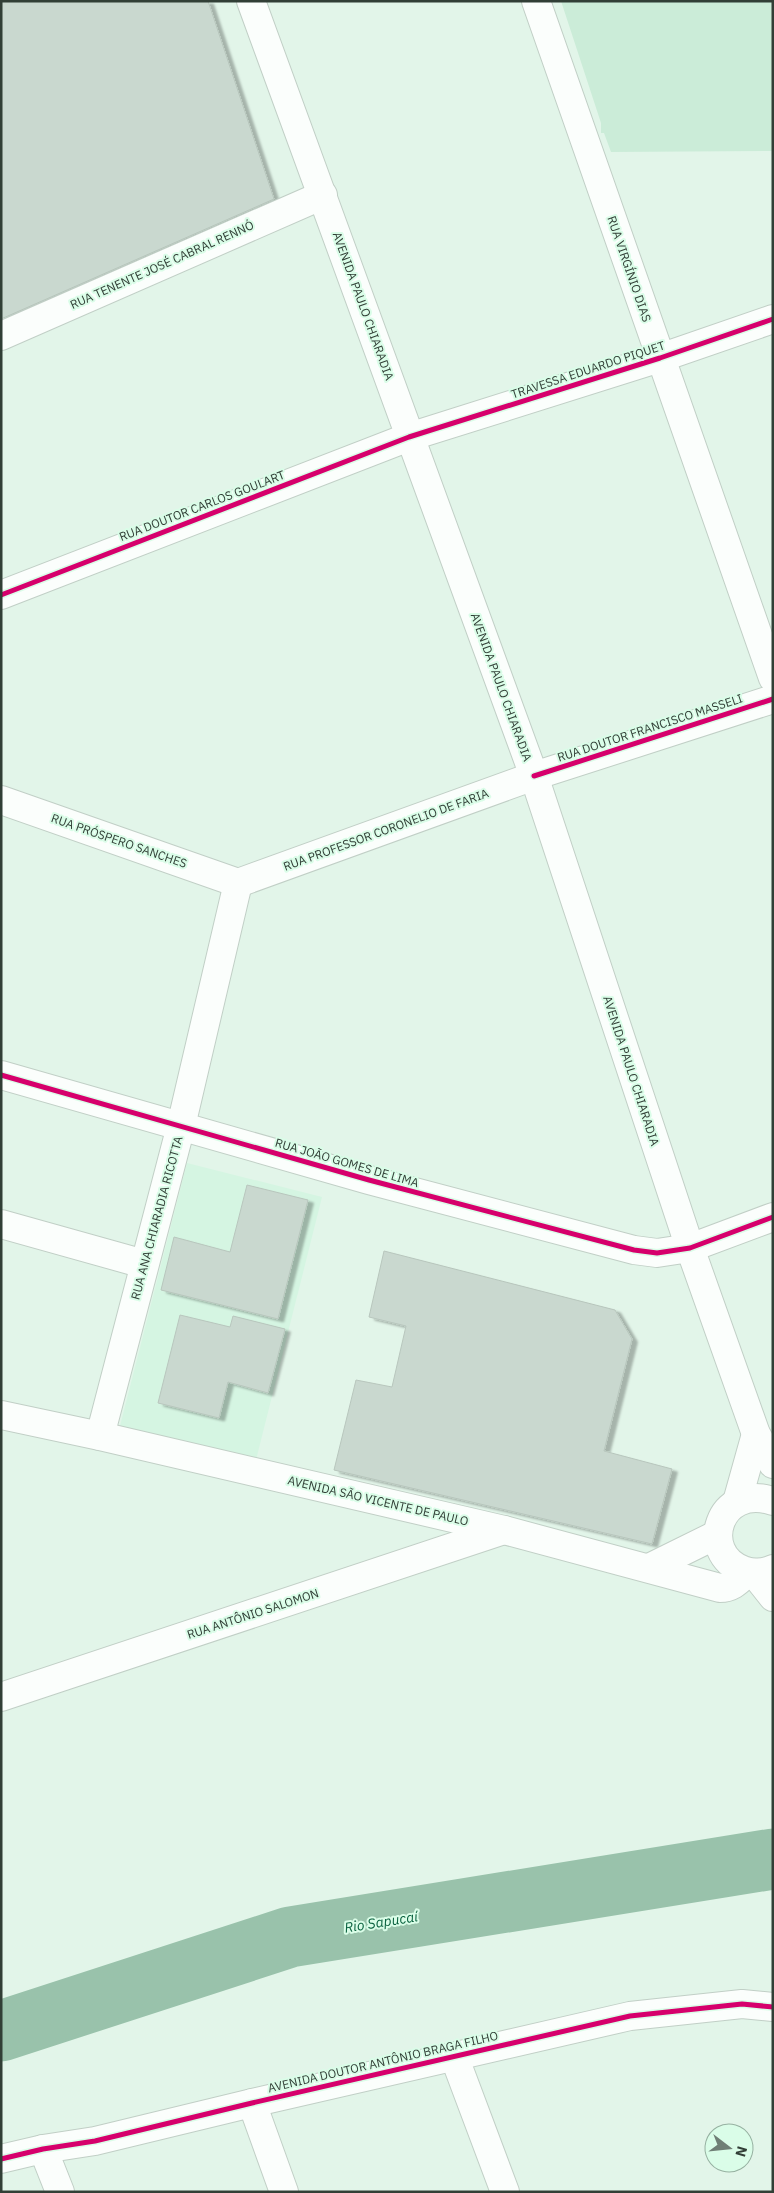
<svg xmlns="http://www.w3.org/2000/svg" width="774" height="2193" viewBox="0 0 774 2193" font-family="'IBM Plex Sans',sans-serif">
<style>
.built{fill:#d5f5e2}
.green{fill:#cbecd8}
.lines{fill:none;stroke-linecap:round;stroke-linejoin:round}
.river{stroke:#99c2ab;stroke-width:61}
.building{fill:#c9d8cf;stroke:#b8c6bd;filter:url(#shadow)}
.street-casing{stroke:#c1cfc6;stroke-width:30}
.secondary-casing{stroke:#c1cfc6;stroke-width:30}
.street{stroke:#fbfefc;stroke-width:28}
.secondary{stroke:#fbfefc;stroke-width:28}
.cycleway-casing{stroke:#dafde8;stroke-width:8}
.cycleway{stroke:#d6006c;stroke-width:5}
.labels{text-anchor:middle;stroke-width:4;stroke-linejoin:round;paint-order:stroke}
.street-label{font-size:12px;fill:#313f36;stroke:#dafde8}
.water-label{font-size:14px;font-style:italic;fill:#09613e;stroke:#dafde8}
</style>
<defs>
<filter id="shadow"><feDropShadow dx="5.5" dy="3" stdDeviation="1" flood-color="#0004"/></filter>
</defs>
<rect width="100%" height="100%" fill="#e2f5e9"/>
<polygon class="built" points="187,1163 322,1197 256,1460 120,1426"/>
<polygon class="green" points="561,1 773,1 773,151 611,152 604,133 601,133 601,123"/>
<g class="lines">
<polyline class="river" points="1,2031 290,1937 773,1859"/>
</g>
<g class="building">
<polygon points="1,1 208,1 274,199 1,319"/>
<polygon points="247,1185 308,1200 278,1319 161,1290 174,1237 230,1252"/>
<polygon points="384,1251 615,1310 632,1339 604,1451 672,1469 652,1544 334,1470 356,1380 392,1387 406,1326 369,1317"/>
<polygon points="180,1315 230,1327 233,1316 285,1329 268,1393 228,1382 219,1418 158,1403"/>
</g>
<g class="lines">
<defs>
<g id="street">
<polyline points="536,1 773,678"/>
<polyline points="1,336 323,195"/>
<polyline points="1,595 409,437 660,358 773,319"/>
<polyline points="1,800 238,883"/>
<polyline points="238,883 534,776"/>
<polyline points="1,1075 369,1180 634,1250 657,1253 690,1248 773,1217"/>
<polyline points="1,1224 144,1264"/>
<path d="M1 1415 100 1436 504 1530 720 1588C733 1588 739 1580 748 1572"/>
<polyline points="100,1436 181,1126 238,883"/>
<polyline points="649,1568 718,1534"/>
<polyline points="1,1697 504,1530"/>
<polyline points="454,2056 505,2192"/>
<polyline points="252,2103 284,2192"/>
<polyline points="43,2149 60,2192"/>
<polyline points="1,2159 43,2149 95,2141 252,2103 630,2016 742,2004 773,2007"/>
</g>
<g id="secondary">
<polyline points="251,1 534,776 690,1248 756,1434 773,1464"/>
<polyline points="534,776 773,699"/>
<path d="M773 1501C718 1483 698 1553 743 1570 752 1574 764 1573 773 1569"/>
<polyline points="737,1502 756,1434"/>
<polyline points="754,1573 773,1597"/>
</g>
</defs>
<use href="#street" class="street-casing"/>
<use href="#secondary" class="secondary-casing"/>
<use href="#street" class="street"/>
<use href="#secondary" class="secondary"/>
<defs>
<g id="cycleway">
<polyline points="1,595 409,437 660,358 773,319"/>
<polyline points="534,776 773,699"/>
<polyline points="1,1075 369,1180 634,1250 657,1253 690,1248 773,1217"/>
<polyline points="1,2159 43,2149 95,2141 252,2103 630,2016 742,2004 773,2007"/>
</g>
</defs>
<use href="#cycleway" class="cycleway-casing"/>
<use href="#cycleway" class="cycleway"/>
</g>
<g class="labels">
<g class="street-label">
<text transform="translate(162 265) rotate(-24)" y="4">RUA TENENTE JOSÉ CABRAL RENNÓ</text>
<text transform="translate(629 269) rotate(71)" y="4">RUA VIRGÍNIO DIAS</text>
<text transform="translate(363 306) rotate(70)" y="4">AVENIDA PAULO CHIARADIA</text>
<text transform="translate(588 370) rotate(-18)" y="4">TRAVESSA EDUARDO PIQUET</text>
<text transform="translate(202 506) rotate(-21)" y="4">RUA DOUTOR CARLOS GOULART</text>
<text transform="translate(501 687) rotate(70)" y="4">AVENIDA PAULO CHIARADIA</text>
<text transform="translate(650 728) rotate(-18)" y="4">RUA DOUTOR FRANCISCO MASSELI</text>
<text transform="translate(386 830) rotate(-20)" y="4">RUA PROFESSOR CORONELIO DE FARIA</text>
<text transform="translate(119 841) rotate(19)" y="4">RUA PRÓSPERO SANCHES</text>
<text transform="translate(631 1071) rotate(72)" y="4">AVENIDA PAULO CHIARADIA</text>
<text transform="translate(347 1163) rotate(16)" y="4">RUA JOÃO GOMES DE LIMA</text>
<text transform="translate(157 1218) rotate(-75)" y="4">RUA ANA CHIARADIA RICOTTA</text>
<text transform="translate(378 1501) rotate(13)" y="4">AVENIDA SÃO VICENTE DE PAULO</text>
<text transform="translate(253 1614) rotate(-18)" y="4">RUA ANTÔNIO SALOMON</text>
<text transform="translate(383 2062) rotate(-13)" y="4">AVENIDA DOUTOR ANTÔNIO BRAGA FILHO</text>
</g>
<g class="water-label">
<text transform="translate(381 1922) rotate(-9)" y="5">Rio Sapucaí</text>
</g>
</g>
<rect width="774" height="2193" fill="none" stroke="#313f36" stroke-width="5"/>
<g transform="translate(729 2148) rotate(106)"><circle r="24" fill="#dafde8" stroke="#96b1a1"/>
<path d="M0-4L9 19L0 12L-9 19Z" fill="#6f7f75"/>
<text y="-8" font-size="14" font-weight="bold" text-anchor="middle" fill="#313f36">N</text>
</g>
</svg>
